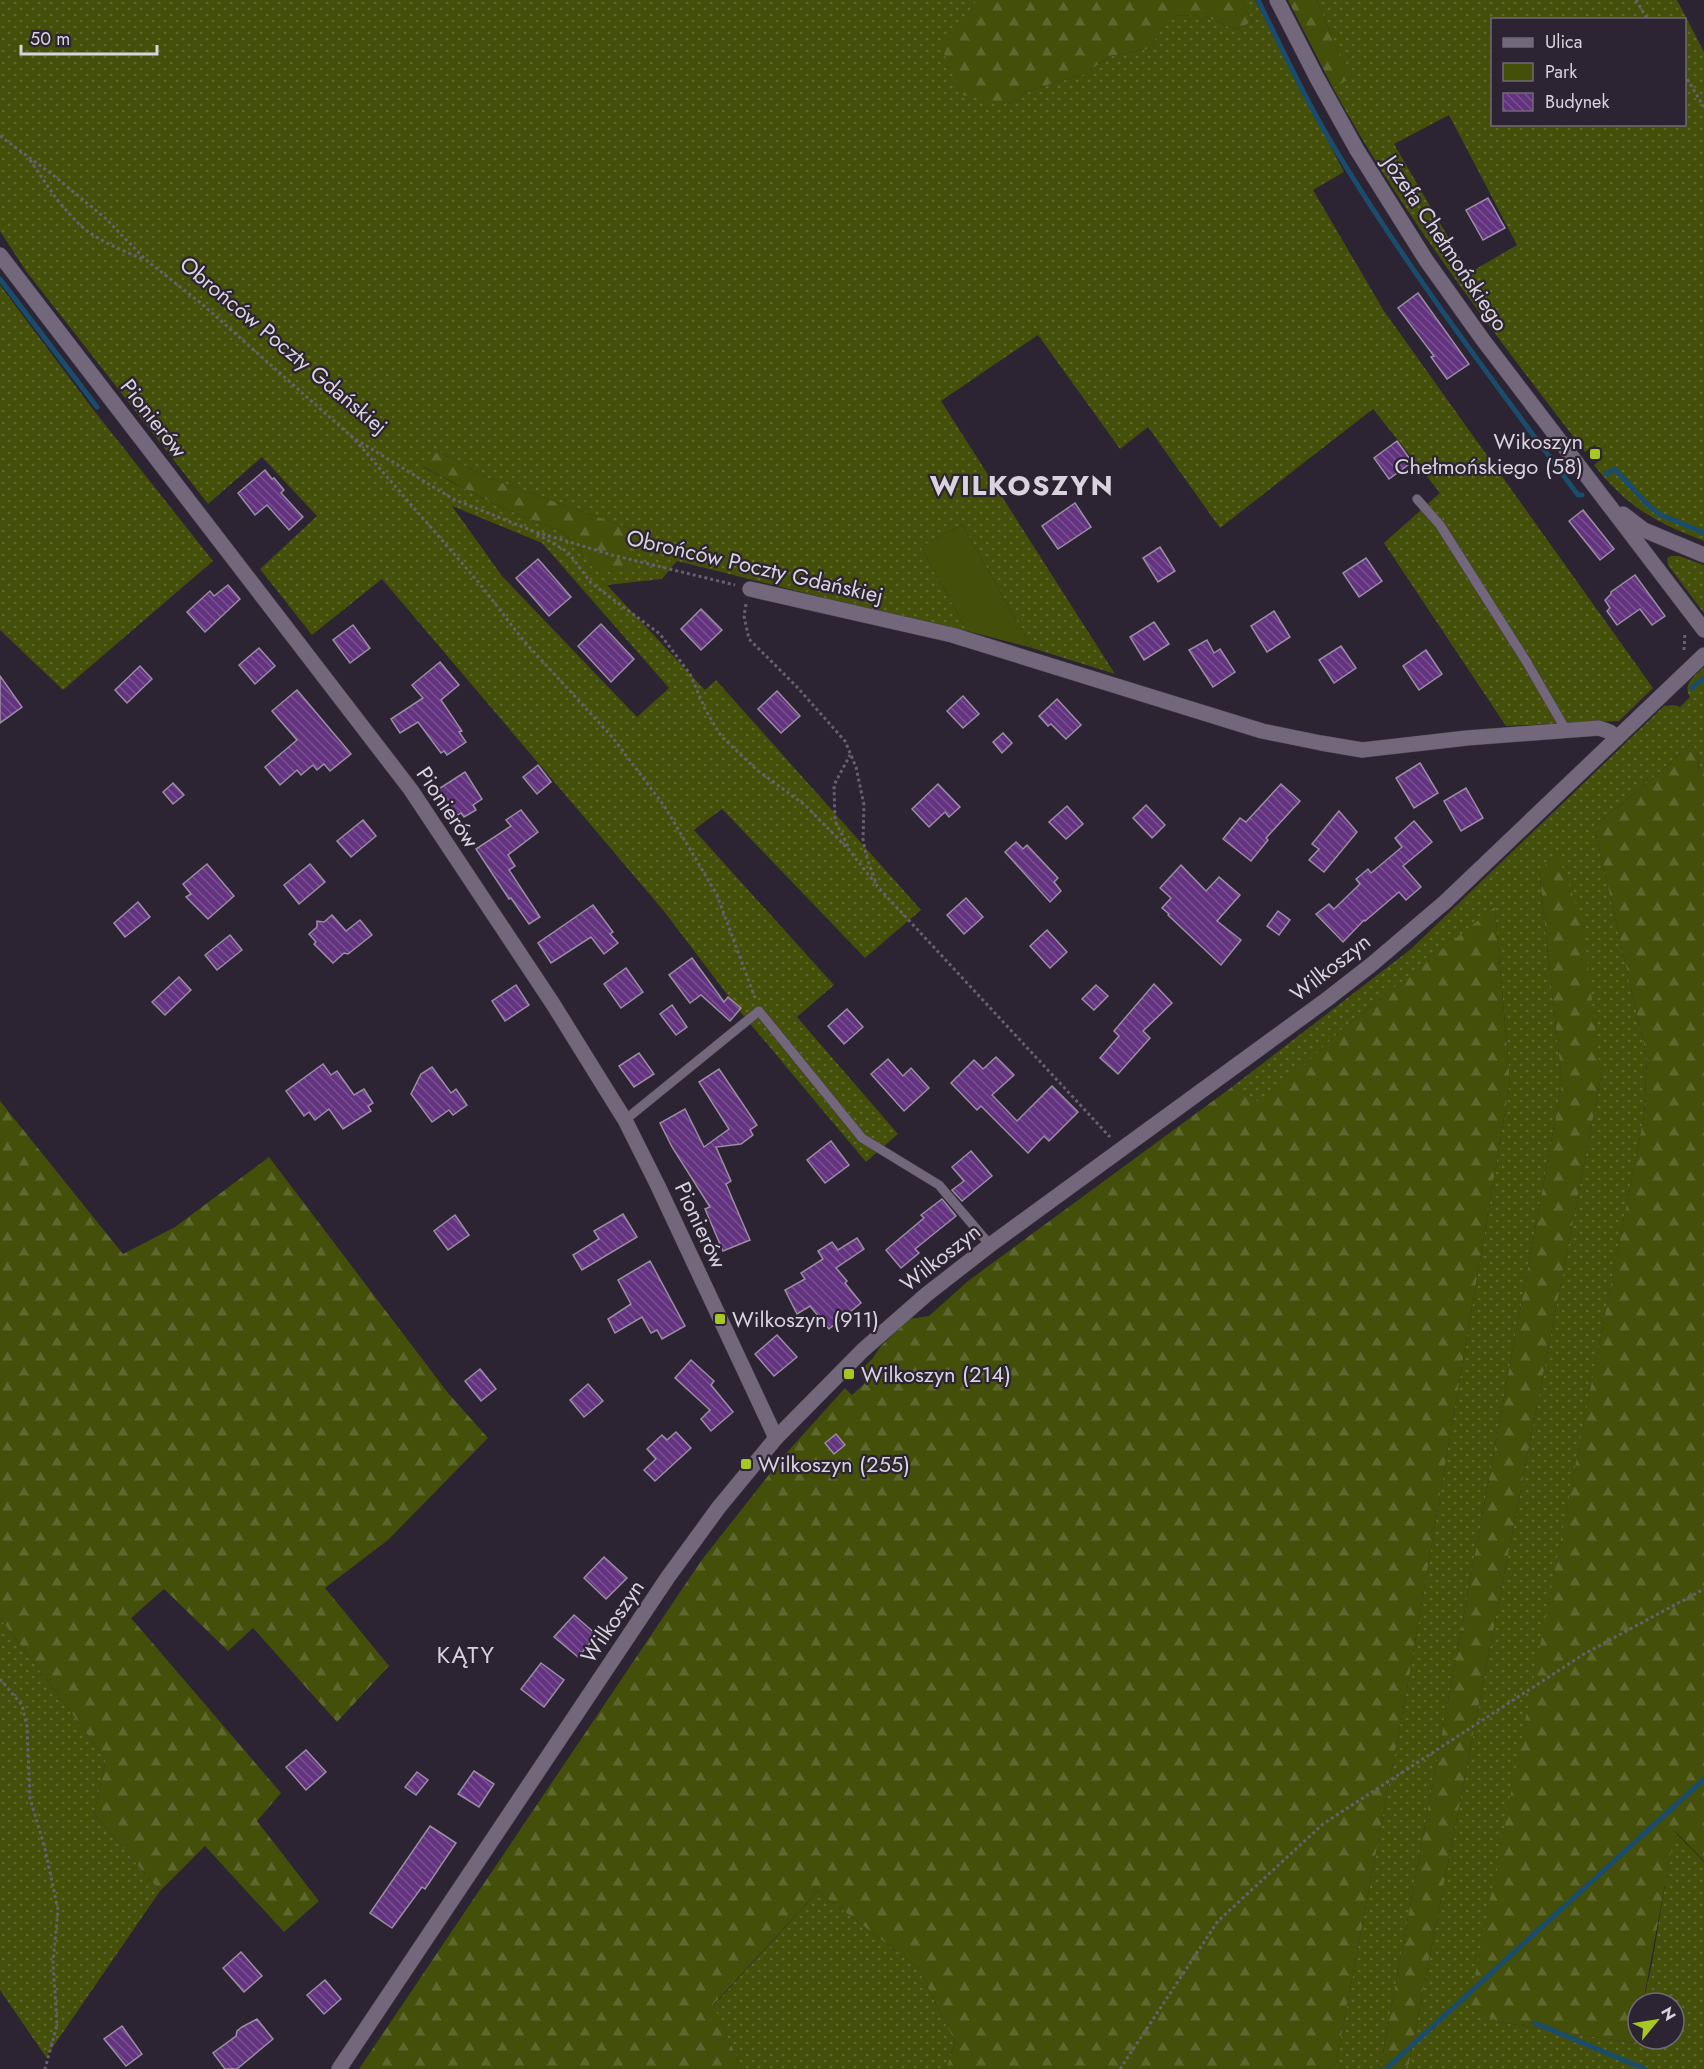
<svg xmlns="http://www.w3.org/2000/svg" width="1704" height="2069" viewBox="0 0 1704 2069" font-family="Jost,sans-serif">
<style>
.grass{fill:url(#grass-dots);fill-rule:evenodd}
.forest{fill:url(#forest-firs)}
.park{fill:#444f0a}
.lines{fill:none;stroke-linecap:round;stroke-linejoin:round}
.stream{stroke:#1a4c6d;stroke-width:5}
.building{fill:url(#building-back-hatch);stroke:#9a8ea2;stroke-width:1.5}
.lane-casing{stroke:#47404d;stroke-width:10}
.street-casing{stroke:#47404d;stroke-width:16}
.secondary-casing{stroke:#47404d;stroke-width:16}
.path{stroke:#68606e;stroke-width:3;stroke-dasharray:3 3;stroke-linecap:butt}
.lane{stroke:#73687b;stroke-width:9}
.street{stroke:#73687b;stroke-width:15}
.secondary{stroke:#73687b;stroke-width:15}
.poi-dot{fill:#a7c820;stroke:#2c2333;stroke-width:2}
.labels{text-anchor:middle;stroke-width:4.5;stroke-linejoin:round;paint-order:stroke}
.street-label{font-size:22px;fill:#d9d3de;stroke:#2c2333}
.poi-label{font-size:22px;fill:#d9d3de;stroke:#2c2333;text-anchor:start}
.neighbourhood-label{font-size:24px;letter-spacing:1.5px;fill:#d9d3de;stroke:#2c2333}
.district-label{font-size:28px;font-weight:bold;letter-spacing:1.5px;fill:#d9d3de;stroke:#2c2333}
</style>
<defs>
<pattern id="grass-dots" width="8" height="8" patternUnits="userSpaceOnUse" patternTransform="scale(1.5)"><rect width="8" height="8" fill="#444f0a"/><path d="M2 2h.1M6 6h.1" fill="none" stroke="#5e672d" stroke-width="1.8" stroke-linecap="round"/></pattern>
<pattern id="forest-firs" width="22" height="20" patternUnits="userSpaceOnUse" patternTransform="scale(1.5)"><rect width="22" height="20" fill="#444f0a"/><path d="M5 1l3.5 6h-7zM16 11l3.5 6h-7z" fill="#5e672d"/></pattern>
<pattern id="building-back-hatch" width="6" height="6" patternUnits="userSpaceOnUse" patternTransform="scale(1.5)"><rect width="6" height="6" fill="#63337f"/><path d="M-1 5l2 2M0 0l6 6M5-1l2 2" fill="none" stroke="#795091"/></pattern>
</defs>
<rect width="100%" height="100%" fill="#2c2333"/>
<g class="grass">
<path d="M0 0H977L963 20 1008 104 1031 90 1082 75 1111 56 1149 49 1169 16 1202 15 1236 30 1253 21 1241 0H1255L1344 172 1313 190 1384 311 1653 688 1619 721 1506 726 1384 543 1440 493 1373 409 1220 528 1148 427 1120 449 1038 335 941 401 1115 674 1032 648 962 524 921 547 967 631 861 607 677 561 662 579 607 585 705 690 716 680 921 910 865 958 722 809 694 830 834 985 797 1017 898 1134 866 1162 742 1014 663 910 382 579 312 635 260 569 317 516 262 457 208 504 26 271 0 231ZM438 451 483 476 634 530 595 570 563 532 498 506 423 467ZM452 506 542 543 669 688 637 717 502 576Z"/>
<path d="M1317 0H1677L1704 52V541C1655 522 1627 507 1594 465L1603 457 1595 445 1585 452C1495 334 1404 218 1333 88L1353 75 1336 47ZM1492 20H1684V124H1492ZM1449 115 1517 245 1469 273 1394 144Z"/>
<polygon points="0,285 92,408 213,561 63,690 0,630"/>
<polygon points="1671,556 1679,556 1704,565 1704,613 1668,565 1667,558"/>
<path d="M1704 667V773L1699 774 1698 757 1692 742 1658 774 1594 826 1647 1058 1644 1116 1470 2006 1499 2022 1634 2043 1638 2027V2039H1674V2003H1643L1652 1963 1674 1831 1704 1862V2069H1403L1409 2064 1601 1077 1539 870 1562 1083 1380 2069H1335L1409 1678 1510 1083 1495 908 1341 1030 1263 1105 1232 1087 1411 949 1664 706 1674 705 1680 707 1690 697C1682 684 1695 676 1704 667Z"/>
<polygon points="0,1618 106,1759 94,1814 160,1891 46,2057 0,1990"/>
<polygon points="818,1891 918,1968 955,2042 946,2069 742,2069 713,2006"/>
</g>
<g class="forest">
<polygon points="977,0 1241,0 1253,21 1236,30 1202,15 1170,16 1149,49 1111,56 1082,75 1031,90 1008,104 962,95 940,44 962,20"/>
<polygon points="1288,0 1317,0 1336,47 1354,76 1333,88"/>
<polygon points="438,451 483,476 634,530 634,572 595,570 563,532 498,506 422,466"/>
<polygon points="1692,742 1698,757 1699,774 1704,773 1704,1861 1675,1831 1643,2003 1638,2003 1638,2027 1634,2043 1499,2022 1469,2007 1644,1116 1647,1058 1594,826 1658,774"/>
<polygon points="1558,855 1583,923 1601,1077 1409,2064 1403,2069 1380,2069 1562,1083 1539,870"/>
<polygon points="1495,907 1510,1083 1409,1678 1335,2069 946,2069 955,2042 918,1968 818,1891 713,2005 742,2069 359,2069 701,1561 782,1458 845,1388 852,1395 865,1383 860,1371 873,1358 880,1347 909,1319 929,1316 968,1281 1232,1087 1263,1104 1341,1030"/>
<polygon points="0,1101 123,1254 175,1227 269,1157 448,1393 488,1438 388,1540 325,1588 389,1666 337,1722 253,1628 228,1651 164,1589 131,1618 281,1793 257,1821 319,1901 284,1932 205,1846 160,1891 94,1814 106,1759 0,1618"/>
</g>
<polygon class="park" points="962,524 1032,648 967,631 921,547"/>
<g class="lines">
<g class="stream">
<path d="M1258 0C1284 53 1309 107 1340 157 1412 275 1496 385 1578 495H1582"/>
<polyline points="0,279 97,407"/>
<polyline points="1606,474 1615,469 1647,504 1659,514 1704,533"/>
<polyline points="1692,688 1704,678"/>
<polyline points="1535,2023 1645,2069"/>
<polyline points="1386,2069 1704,1779"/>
</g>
</g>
<g class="building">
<polygon points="1488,198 1505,228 1483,240 1466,210"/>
<polygon points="1418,293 1469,364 1447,379 1431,357 1434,356 1398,308"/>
<polygon points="1397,441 1412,462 1389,479 1374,458"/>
<polygon points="265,470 272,479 274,478 284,490 281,493 303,517 289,530 267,505 255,515 238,493"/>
<polygon points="1075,503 1091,527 1058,549 1042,526"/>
<polygon points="1583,510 1614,549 1600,560 1569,521"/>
<polygon points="1160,547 1175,571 1158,582 1143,558"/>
<polygon points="1366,558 1382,581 1359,597 1343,573"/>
<polygon points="538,559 571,597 549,616 516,578"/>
<polygon points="1635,575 1665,616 1652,625 1640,609 1617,625 1607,611 1610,608 1605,600 1611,594 1611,592"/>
<polygon points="228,585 240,599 205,632 187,612 210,591 214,596"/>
<polygon points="701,609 722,630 701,650 681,629"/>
<polygon points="1274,611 1290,637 1267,652 1251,626"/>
<polygon points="1154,622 1169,644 1144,660 1130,637"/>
<polygon points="601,624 634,659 611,682 578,646"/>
<polygon points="353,625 370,648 350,663 333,640"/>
<polygon points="1207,640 1214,653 1220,649 1235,672 1213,687 1189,650"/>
<polygon points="1341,646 1356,668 1334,683 1319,660"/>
<polygon points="259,648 275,666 255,684 239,665"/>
<polygon points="1426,650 1442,674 1419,690 1403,666"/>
<polygon points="440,662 459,685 441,700 462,731 459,732 466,742 447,755 444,751 441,753 418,722 400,733 391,719 423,698 412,685"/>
<polygon points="140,666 152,679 127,703 115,690"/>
<polygon points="0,676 22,707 0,723"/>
<polygon points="297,690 351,754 330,771 324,764 317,770 313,765 301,775 297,770 280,785 265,767 297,740 272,711"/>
<polygon points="777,691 800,716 781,733 758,709"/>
<polygon points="963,696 979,714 963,728 947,711"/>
<polygon points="1057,699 1081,725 1066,739 1051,724 1048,726 1039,716"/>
<polygon points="1003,733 1012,743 1002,753 993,742"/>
<polygon points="1420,763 1438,793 1414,808 1396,778"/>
<polygon points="538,765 551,782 537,794 523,777"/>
<polygon points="465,772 482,799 473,805 476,810 464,817 461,813 455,817 437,790"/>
<polygon points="173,783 184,795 173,804 163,792"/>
<polygon points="938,784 960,807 949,817 945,812 929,827 912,809"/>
<polygon points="1281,784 1300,801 1266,838 1268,840 1251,861 1223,839 1240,818 1246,822"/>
<polygon points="1466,788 1483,818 1461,831 1444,801"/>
<polygon points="1146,805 1165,825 1152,838 1133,818"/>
<polygon points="1067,806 1083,824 1066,839 1049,822"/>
<polygon points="521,810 538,832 508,855 515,866 509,870 540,917 529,924 511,898 509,899 476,849 511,826 506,820"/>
<polygon points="1339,811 1357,832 1324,872 1309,860 1319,849 1312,844"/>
<polygon points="363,820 376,836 351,857 337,841"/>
<polygon points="1414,821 1432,842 1403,866 1421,887 1406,900 1399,892 1365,921 1364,920 1343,942 1316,914 1329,904 1334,909 1360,884 1356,879 1368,869 1371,873 1402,847 1395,838"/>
<polygon points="1016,842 1023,849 1027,845 1058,878 1054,882 1061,891 1050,902 1005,852"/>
<polygon points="207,864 234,896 208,919 186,897 191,894 183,884"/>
<polygon points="310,864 325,882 299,904 284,885"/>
<polygon points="1181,865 1206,891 1219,877 1240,895 1217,921 1241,940 1221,965 1168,915 1169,914 1162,908 1171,898 1160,888"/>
<polygon points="966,898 983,917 964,934 947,915"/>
<polygon points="138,902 150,917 125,937 114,923"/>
<polygon points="593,905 613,932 610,934 618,943 604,954 591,937 551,963 538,943"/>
<polygon points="1278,911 1290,920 1279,935 1267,926"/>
<polygon points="332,915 346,931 360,920 372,935 348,954 344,953 333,963 314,944 316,942 309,934 317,927 317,921 324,922"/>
<polygon points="1047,930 1067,952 1050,968 1030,946"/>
<polygon points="230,935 242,950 217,970 205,955"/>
<polygon points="692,958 724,1002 728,997 741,1008 730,1021 701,995 690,1003 669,975"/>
<polygon points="626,968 643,992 621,1008 604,984"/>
<polygon points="179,977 191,990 165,1015 152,1002"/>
<polygon points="1154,984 1172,1003 1143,1031 1150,1038 1118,1074 1100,1058 1119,1036 1114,1031"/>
<polygon points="516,985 529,1005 505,1021 492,1001"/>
<polygon points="1096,985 1108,996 1094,1010 1082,999"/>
<polygon points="672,1005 687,1027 676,1035 660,1014"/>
<polygon points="847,1009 863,1027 844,1044 828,1026"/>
<polygon points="639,1053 654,1074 634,1087 619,1066"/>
<polygon points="996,1057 1014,1075 992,1095 1017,1121 1052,1086 1078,1112 1049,1141 1044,1136 1028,1153 981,1106 977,1110 951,1083 974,1060 983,1069"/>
<polygon points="888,1059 903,1076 911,1068 929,1088 904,1111 871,1074"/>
<polygon points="323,1064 331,1075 337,1071 354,1095 364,1089 373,1103 368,1106 371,1111 343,1129 329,1109 315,1120 309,1112 304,1116 286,1091"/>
<polygon points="432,1067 451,1093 456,1089 467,1105 453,1115 449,1110 432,1122 411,1094 421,1074"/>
<polygon points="719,1069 757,1125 750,1130 753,1135 741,1144 716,1147 731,1181 726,1184 750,1240 723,1251 705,1209 710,1207 672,1147 660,1123 685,1109 704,1147 729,1129 699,1082"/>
<polygon points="831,1141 849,1165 825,1183 807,1160"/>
<polygon points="971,1151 992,1176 962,1201 952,1190 964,1181 952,1167"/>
<polygon points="942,1199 956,1216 915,1249 919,1253 901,1268 886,1250 924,1218 921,1215"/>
<polygon points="623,1214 637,1237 582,1270 573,1255 599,1239 594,1231"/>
<polygon points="455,1215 469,1235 448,1250 434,1231"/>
<polygon points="857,1238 864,1249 836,1268 847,1281 845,1283 861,1303 829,1329 810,1306 797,1314 785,1290 805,1279 801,1273 823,1259 818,1251 832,1242 838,1250"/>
<polygon points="650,1261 685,1326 662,1339 657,1330 651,1333 642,1317 615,1333 608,1319 631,1304 618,1280"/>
<polygon points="777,1335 797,1357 774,1376 755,1354"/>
<polygon points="691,1360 714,1381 711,1385 733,1412 711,1431 701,1419 710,1410 675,1378"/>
<polygon points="480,1369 496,1389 481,1401 465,1381"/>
<polygon points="588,1384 603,1401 584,1417 570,1400"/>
<polygon points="676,1432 691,1448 655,1481 644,1470 656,1459 647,1449 662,1435 667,1440"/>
<polygon points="836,1434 845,1445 834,1454 825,1443"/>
<polygon points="604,1557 627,1578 606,1599 584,1578"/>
<polygon points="574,1615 597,1635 578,1657 554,1637"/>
<polygon points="541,1663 564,1680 544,1707 521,1689"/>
<polygon points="306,1750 326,1772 306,1790 286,1767"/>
<polygon points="474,1771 494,1784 479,1807 458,1794"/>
<polygon points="417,1772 428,1780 416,1795 405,1787"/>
<polygon points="430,1826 456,1843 425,1889 422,1887 392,1928 370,1913"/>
<polygon points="241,1952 262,1976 244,1992 223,1968"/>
<polygon points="325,1980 341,1999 324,2014 307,1995"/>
<polygon points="257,2019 273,2039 237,2069 225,2069 213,2053 236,2036 237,2031 242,2027"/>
<polygon points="122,2026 142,2054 126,2066 104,2039"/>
</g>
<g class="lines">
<defs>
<g id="lane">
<polyline points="1417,499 1440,525 1526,661 1566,730"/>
<polyline points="625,1120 759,1011 862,1138 939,1185 990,1245"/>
</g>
<polyline id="street" points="750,589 952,635 1262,731 1321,743 1362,750 1467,738 1599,728 1610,732 1617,738"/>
<g id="secondary">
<polyline points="1277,0 1317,78 1357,150 1426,260 1483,340 1704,630"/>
<polyline points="0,255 411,790 553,1004 625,1120 658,1186 776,1438"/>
<polyline points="1623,514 1644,530 1704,555"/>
<polyline points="339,2069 668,1577 719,1507 776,1438 863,1350 927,1294 990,1245 1326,1000 1371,965 1445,902 1704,655"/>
</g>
</defs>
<use href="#lane" class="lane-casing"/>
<use href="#street" class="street-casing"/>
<use href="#secondary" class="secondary-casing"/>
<g class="path">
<polyline points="1636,0 1648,20"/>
<polyline points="1684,74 1704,107"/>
<polyline points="0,136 53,175 105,218 146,260 202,304 352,437 453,499 533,531 612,555 735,585"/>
<path d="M30 160C47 185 63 211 86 230 103 243 125 251 144 260"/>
<polyline points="355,440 480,584 523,640 613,738 665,807 717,895 755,998"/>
<polyline points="537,534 568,552 591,583 660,634 690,674 705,709 721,736 757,770 805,805 850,851 875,883"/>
<polyline points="746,604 744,616 749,639 797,687 845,741 856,767 864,805 863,839 866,855 877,886 1110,1137"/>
<polyline points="1684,650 1685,632"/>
<polyline points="848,846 835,821 834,785 850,755"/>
<polyline points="0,1679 22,1705 27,1726 30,1798 45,1849 58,1910 53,1962 57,2025 45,2069"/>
<polyline points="1120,2069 1218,1921 1323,1824 1584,1654 1704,1589"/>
</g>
<use href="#lane" class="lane"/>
<use href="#street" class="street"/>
<use href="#secondary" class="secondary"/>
</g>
<g class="poi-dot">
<rect x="1589" y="448" width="12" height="12" rx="3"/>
<rect x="714" y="1313" width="12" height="12" rx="3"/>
<rect x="843" y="1368" width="12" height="12" rx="3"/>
<rect x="740" y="1458" width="12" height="12" rx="3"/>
</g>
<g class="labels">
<g class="street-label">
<text transform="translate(1446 243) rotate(56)" y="8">Józefa Chełmońskiego</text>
<text transform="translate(284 345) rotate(40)" y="8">Obrońców Poczty Gdańskiej</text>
<text transform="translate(154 418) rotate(52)" y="8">Pionierów</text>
<text transform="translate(755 566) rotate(13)" y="8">Obrońców Poczty Gdańskiej</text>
<text transform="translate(448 807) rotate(56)" y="8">Pionierów</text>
<text transform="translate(1330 967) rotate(-38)" y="8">Wilkoszyn</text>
<text transform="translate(701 1225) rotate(65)" y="8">Pionierów</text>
<text transform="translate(940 1257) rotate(-38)" y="8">Wilkoszyn</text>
<text transform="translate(612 1621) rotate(-56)" y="8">Wilkoszyn</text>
</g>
<g class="poi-label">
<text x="1583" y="449" text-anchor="end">Wikoszyn<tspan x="1583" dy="25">Chełmońskiego (58)</tspan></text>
<text x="732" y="1327">Wilkoszyn (911)</text>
<text x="861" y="1382">Wilkoszyn (214)</text>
<text x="758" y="1472">Wilkoszyn (255)</text>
</g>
<g class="neighbourhood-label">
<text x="466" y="1663">KĄTY</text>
</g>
<g class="district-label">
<text x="1022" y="495">WILKOSZYN</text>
</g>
</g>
<rect x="1491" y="18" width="195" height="108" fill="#2c2333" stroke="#716977" stroke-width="1.5"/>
<rect x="1503" y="38" width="30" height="9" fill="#73687b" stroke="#716977" stroke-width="1.5"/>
<text x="1545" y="48" font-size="18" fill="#d9d3de">Ulica</text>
<rect x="1503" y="63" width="30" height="18" fill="#444f0a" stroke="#716977" stroke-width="1.5"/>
<text x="1545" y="78" font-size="18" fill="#d9d3de">Park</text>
<rect x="1503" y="93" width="30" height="18" fill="url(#building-back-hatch)" stroke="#716977" stroke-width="1.5"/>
<text x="1545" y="108" font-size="18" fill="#d9d3de">Budynek</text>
<g transform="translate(1656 2021) rotate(60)"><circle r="28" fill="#2c2333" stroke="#716977" stroke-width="1.5"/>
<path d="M0-4.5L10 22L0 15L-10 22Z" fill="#a7c820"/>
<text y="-9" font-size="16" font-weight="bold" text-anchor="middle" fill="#d9d3de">N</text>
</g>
<path d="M21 45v9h136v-9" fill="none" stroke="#d9d3de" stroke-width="3"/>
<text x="30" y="45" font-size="18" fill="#d9d3de" stroke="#2c2333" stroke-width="4.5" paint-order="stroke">50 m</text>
</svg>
